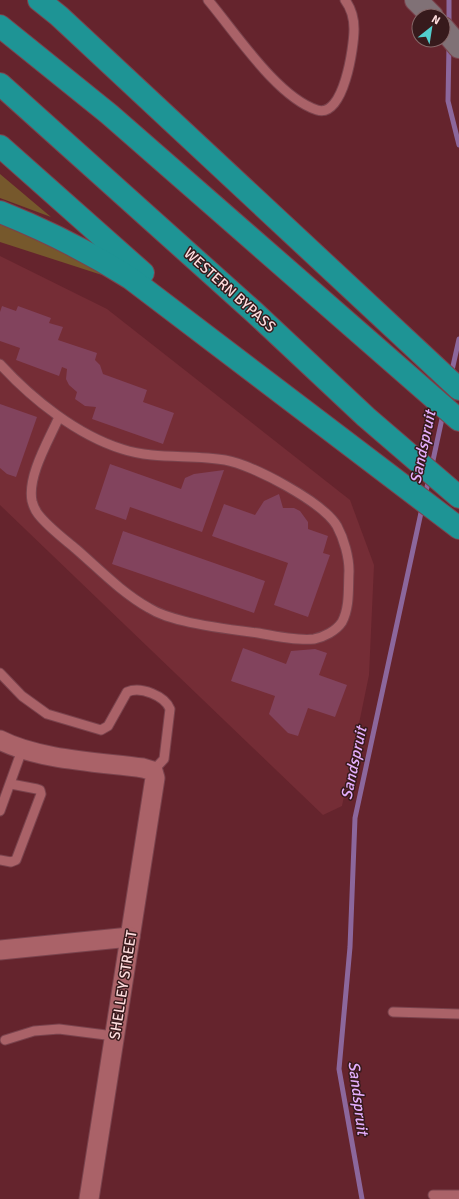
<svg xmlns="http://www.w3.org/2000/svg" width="459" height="1199" viewBox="0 0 459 1199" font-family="Signika,sans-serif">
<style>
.built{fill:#752d36}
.green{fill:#76582c}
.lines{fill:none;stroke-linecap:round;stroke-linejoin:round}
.stream{stroke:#8c679c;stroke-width:5}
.building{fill:#82435d}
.service-casing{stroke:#7a434d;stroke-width:11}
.minor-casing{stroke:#7a434d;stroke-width:21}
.secondary-casing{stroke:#7a434d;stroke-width:24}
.motorway-casing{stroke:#7a434d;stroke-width:24}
.service{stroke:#aa6268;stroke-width:9}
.minor{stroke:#aa6268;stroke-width:19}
.secondary{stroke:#807176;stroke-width:22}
.motorway{stroke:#1e9495;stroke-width:22}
.labels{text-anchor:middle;stroke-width:3;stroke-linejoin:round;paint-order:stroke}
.street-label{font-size:15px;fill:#fddcdd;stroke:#371a1c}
.water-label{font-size:16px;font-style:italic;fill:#e4aefc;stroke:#371a1c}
</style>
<rect width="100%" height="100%" fill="#65242d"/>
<polygon class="built" points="0,256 107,309 350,500 374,565 369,675 342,806 323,815 0,505"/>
<g class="green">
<polygon points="0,174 51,217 0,198"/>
<polygon points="0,224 80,259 102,275 0,242"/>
</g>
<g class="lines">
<g class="stream">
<polyline points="449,25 449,0"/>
<polyline points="449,45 448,101 459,145"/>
<polyline points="451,375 459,339"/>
<polyline points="432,465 443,414"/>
<polyline points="425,496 429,478"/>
<polyline points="362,1199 339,1069 350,947 355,818 422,508"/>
</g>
</g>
<g class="building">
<polygon points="2,306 16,311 18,306 51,318 49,323 63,327 58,340 97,353 95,360 100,365 103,374 147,390 143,402 174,413 163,444 92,419 96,407 85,406 75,399 77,392 69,385 66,379 67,369 62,367 59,376 16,360 20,348 0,341 0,312"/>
<polygon points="0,404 37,417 16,477 7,474 0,468"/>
<polygon points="110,464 181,489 185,478 194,474 224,470 202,532 130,507 126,520 95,509"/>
<polygon points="279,494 283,508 294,508 300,511 308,522 308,529 328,536 323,553 330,555 308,617 274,605 288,563 212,536 224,504 255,515 264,501"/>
<polygon points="123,531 265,581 254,613 112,564"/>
<polygon points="243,648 286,664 291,651 315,649 327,653 319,675 347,685 335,717 308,708 298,736 288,733 269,714 275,696 231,681"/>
</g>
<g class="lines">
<defs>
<g id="service">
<path d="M208 0C235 32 277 97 317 110 344 119 354 46 354 29 354 19 351 8 345 0"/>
<path d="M0 364C32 399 77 435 122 449 155 460 192 454 225 460 253 465 323 502 337 526 344 539 349 557 349 571 348 588 350 607 342 622 336 631 324 637 314 639 298 641 274 636 258 633 234 630 208 627 184 621 172 618 160 615 149 608 122 593 99 569 76 549 63 538 48 527 38 514 35 510 33 505 32 501 27 476 49 440 59 417"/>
<path d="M0 673 22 696 47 714 101 730 108 726 127 692C141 686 165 696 170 709L164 759 153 771"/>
<polyline points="0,811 22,750"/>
<polyline points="0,860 11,862 16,860 41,794 40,790 37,789 11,784"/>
<polyline points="393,1012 459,1014"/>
<polyline points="5,1040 34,1031 59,1029 114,1036"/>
<polyline points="433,1195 459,1195"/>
</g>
<g id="minor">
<path d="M0 740C39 760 99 762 143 768L153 771 155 778 89 1199"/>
<polyline points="0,950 130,937"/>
</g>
<g id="secondary">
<polyline points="416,0 432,16"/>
<polyline points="443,28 459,47"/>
</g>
<g id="motorway">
<polyline points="39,0 59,16 459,389"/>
<polyline points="0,26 109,114 459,420"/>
<polyline points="0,84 254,312 366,417 459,497"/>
<polyline points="0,146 143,273"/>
<path d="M0 212C45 230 89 252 130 278L459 528"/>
</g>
</defs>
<use href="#service" class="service-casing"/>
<use href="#minor" class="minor-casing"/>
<use href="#secondary" class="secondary-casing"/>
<use href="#motorway" class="motorway-casing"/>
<use href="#service" class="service"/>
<use href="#minor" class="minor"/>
<use href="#secondary" class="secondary"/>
<use href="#motorway" class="motorway"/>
</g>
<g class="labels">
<g class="street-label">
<text transform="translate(230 290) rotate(42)" y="5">WESTERN BYPASS</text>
<text transform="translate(123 985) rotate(-81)" y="5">SHELLEY STREET</text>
</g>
<g class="water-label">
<text transform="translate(422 447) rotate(-78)" y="6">Sandspruit</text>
<text transform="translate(353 763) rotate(-78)" y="6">Sandspruit</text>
<text transform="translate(359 1098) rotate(83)" y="6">Sandspruit</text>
</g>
</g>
<g transform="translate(431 28) rotate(30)"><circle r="19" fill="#371a1c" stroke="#866869"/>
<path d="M0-3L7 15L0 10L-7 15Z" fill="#52cdcd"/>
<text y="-6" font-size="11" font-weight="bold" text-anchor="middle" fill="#fddcdd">N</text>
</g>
</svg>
